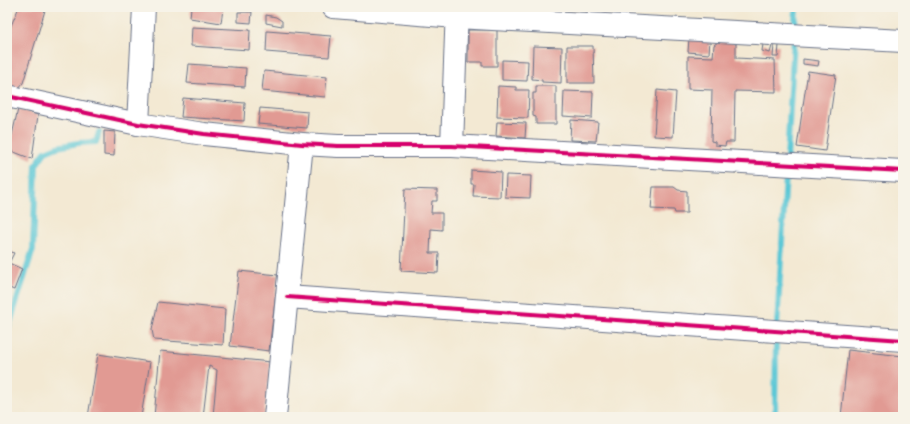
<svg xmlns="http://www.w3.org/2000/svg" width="910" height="424" viewBox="0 0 910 424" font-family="Caveat,sans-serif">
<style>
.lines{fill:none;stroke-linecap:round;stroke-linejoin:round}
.stream{stroke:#5dc8d6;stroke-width:6}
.building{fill:#e19a93}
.minor-casing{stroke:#677087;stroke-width:24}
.minor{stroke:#fff;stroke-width:22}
.cycleway-casing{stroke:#f7f3e8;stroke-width:6}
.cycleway{stroke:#d6006c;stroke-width:4}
</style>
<rect width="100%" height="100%" fill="#f7f3e8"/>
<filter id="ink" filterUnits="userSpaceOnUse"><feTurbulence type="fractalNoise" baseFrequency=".025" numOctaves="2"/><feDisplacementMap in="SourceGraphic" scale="8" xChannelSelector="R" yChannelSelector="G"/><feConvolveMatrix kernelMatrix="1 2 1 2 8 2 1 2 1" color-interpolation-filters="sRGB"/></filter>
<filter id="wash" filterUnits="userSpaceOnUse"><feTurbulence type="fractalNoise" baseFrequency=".012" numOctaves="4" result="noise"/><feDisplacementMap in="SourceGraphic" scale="16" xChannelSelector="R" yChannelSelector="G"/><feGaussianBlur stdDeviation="0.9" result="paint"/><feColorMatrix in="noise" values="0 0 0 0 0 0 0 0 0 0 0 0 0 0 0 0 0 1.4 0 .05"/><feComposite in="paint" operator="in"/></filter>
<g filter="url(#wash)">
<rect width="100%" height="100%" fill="#f3e9d3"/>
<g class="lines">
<g class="stream">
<polyline points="7,332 33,249 36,165 45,152 57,147 78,143 96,142 99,132"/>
<polyline points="775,417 776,343 796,7"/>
</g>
</g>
<g id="blocks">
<g class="building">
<polygon points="19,7 46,7 23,83 18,89 7,86 7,35"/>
<polygon points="191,7 223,9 221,23 190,18"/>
<polygon points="238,12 252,12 251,23 238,22"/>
<polygon points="266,15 276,17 282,21 282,26 266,23"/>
<polygon points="192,27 250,30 249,50 191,46"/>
<polygon points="468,30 497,30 497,66 482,66 482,62 468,62"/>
<polygon points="267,31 331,36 329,57 266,52"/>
<polygon points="689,38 710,39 709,54 688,52"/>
<polygon points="727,41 736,44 736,58 775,60 776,92 735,91 734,142 726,142 725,146 715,145 715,142 711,141 712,90 688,89 688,56 713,57 714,45 718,42"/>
<polygon points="763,44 772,46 770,53 762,51"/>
<polygon points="774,45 779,45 778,57 773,57"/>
<polygon points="533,46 562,47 561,83 542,82 542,80 532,79"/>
<polygon points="567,46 593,46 594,83 567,83"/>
<polygon points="803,59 819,61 818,66 803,64"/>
<polygon points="502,60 528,61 527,81 502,80"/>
<polygon points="189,64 246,68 245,87 187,83"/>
<polygon points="264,71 327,77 325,97 262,91"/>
<polygon points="808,71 836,75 825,151 797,147"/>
<polygon points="498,86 516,87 516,90 529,90 528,118 497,117"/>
<polygon points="536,86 556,86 556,124 536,124 536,117 533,116 533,93 536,93"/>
<polygon points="657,90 676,92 673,137 654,136"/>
<polygon points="564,91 593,92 592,118 563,116"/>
<polygon points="183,98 245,103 244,121 181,117"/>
<polygon points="260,108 308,112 307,128 258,124"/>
<polygon points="18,109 38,115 32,159 9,150 7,153 7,139 10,140 12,135"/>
<polygon points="571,120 598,122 596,141 570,140"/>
<polygon points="497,122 526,123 525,138 496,136"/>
<polygon points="104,131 115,132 114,156 104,155"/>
<polygon points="471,170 501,172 500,197 473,196 474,184 471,184"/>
<polygon points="506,175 531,176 530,198 505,197"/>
<polygon points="653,187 674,187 678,190 687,191 687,213 675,213 674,210 651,209"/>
<polygon points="405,189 437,190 437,201 432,201 431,213 442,213 442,230 431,229 430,253 439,253 438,273 401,271"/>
<polygon points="7,250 14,253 9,263 22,269 14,290 7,287"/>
<polygon points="239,271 278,275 269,351 230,346"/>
<polygon points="158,302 225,309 223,345 154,340 152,330"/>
<polygon points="848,350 903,356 903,417 841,417"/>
<polygon points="160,351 271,362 264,417 213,417 217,370 209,366 203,417 154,417"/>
<polygon points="98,354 150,362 141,417 88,417"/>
</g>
</g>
</g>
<g filter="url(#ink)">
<use href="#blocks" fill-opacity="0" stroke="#677087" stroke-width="1"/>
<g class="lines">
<defs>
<g id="minor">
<polyline points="333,7 456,17 903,41"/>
<polyline points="7,96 138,124 204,134 302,144 338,146 452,146 903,171"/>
<polyline points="138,124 144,7"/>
<polyline points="452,146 457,7"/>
<polyline points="287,297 903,340"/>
<polyline points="275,417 302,144"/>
</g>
</defs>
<use href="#minor" class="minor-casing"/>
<use href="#minor" class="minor"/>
<defs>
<g id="cycleway">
<polyline points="7,96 138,124 204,134 302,144 338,146 452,146 903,171"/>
<polyline points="287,297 903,340"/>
</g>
</defs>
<use href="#cycleway" class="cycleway-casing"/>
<use href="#cycleway" class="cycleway"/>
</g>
</g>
<rect width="910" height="424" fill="none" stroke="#f7f3e8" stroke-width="24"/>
</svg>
